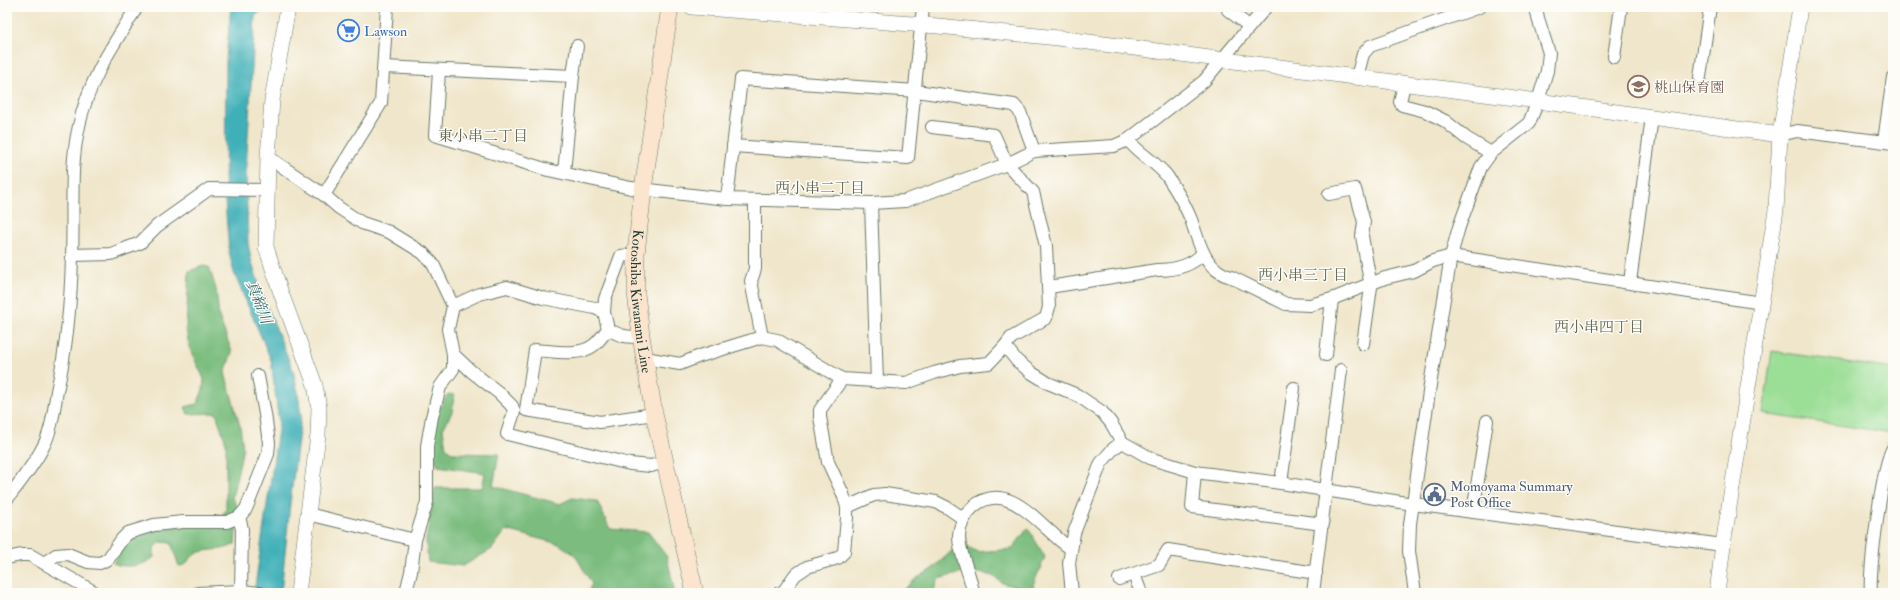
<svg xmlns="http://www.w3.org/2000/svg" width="1900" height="600" viewBox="0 0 1900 600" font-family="'IM FELL Double Pica','Noto Serif JP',serif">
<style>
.green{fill:#9bde96;stroke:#5d8e65}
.forest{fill:#7cbd7f;stroke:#4e7d5a}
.water{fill:#3fb0b8;stroke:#2f7676}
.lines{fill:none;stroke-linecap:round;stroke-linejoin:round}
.minor-casing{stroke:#687869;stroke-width:14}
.tertiary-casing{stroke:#687869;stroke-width:16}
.secondary-casing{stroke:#687869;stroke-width:18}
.minor{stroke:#fff;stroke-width:12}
.tertiary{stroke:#fff;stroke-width:15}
.secondary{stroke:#fbe5cf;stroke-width:17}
.labels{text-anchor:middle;stroke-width:3;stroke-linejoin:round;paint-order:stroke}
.shop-label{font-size:14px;fill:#366cbe;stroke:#fdfcf7;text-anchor:start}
.education-label{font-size:14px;fill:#785e54;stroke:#fdfcf7;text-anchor:start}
.street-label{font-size:14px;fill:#1f3d34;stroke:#fdfcf7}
.service-label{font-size:14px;fill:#4e5e75;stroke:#fdfcf7;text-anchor:start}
.neighbourhood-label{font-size:15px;fill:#646852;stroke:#fdfcf7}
.water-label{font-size:15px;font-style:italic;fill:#2a6562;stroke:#fdfcf7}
</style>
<rect width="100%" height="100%" fill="#fdfcf7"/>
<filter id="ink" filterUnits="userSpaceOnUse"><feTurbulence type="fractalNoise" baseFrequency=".025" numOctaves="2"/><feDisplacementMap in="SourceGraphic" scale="8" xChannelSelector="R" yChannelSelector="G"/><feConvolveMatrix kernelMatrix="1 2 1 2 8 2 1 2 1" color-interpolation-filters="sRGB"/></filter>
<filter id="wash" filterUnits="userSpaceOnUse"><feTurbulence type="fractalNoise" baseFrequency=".012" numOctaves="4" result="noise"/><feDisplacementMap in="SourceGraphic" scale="16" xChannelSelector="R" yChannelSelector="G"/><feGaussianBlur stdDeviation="0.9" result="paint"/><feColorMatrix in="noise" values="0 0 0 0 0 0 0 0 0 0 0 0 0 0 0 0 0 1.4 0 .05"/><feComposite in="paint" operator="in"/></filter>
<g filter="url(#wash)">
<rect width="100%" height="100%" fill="#f0e6cb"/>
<polygon class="green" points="1772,351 1893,369 1893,433 1763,414"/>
<g class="forest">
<path d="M203 266 209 267 216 289 219 317 232 352 225 373 240 426 243 448 232 498 238 507 235 544C215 556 200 542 185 565L179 566 171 543 161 542 154 547V557C145 566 125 569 113 563L127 542 142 535 164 528 216 518 226 511V443L216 413 188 414 185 407 197 404 203 390 204 379 189 347 186 328 189 271Z"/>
<polygon points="448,394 454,395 452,412 443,429 446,448 453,453 499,454 493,486 560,504 572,498 597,501 610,529 648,532 667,557 675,593 587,593 592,584 575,555 559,544 506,530 492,549 463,566 428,562 426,540 435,488 482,488 485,473 438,466 432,451 437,413"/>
<path d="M1028 528 1045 557 1033 585 1035 593H1027C1018 584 1016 587 1005 584 1000 583 997 577 992 576 974 569 956 574 938 579L933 593H900L917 578 932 569 955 548 967 546 977 552 1012 549Z"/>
</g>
<polygon class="water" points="231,7 259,7 260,12 255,16 246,172 248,243 251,259 262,294 293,370 298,392 301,416 290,504 281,593 254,593 279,423 271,360 234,273 229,252 225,201 226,58"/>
</g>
<g filter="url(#ink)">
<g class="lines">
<defs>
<g id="minor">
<polyline points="1228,7 1228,10 1249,26"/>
<polyline points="1614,57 1621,7"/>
<polyline points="384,67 573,76 564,173"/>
<polyline points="439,71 435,135 548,170 631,188 727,199 871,203 905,201 1007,164 1034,151 1114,146 1128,140 1204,81 1266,7"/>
<polyline points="573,76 577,46"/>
<polyline points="1357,77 1363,54 1370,46 1479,7"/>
<polyline points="1700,77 1710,7"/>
<polyline points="1404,84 1400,102 1402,105 1425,111 1445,121 1466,138 1491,153"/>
<polyline points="1780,135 1797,131 1893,143"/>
<path d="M1128 140C1139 154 1156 162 1167 176 1175 188 1184 203 1190 217 1199 240 1203 270 1231 277L1286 304 1310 305 1332 299 1385 278 1414 271 1433 261 1451 256 1762 303"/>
<polyline points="1884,141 1893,77"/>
<polyline points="733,146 908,158 923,7"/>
<polyline points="268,157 324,195 339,208 362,223 389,232 423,253 433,264 453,306 448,329 453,354 471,371 499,393 512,406 514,412 507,434 630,464 651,466 665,462"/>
<polyline points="1329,194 1355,189 1364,222 1362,236 1371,287 1363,344"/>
<polyline points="324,195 381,103 387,7"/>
<polyline points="727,199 741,79 916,91 1014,105 1020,112 1034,151"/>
<polyline points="755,200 755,269 751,281 762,337"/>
<polyline points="871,203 877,382"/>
<path d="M636 254 621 256 605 299 604 312 608 329C620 336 627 338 641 336"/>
<polyline points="72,255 111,254 140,243 157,226 209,189 267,190"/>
<polyline points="1630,282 1652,117"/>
<path d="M1049 287 1157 270C1174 270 1191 267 1203 253"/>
<polyline points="453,306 479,294 507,287 543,298 595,308 604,312"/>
<path d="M608 329C604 334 599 341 594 345 579 357 553 351 535 350L526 410 600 422 654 414"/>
<polyline points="1005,346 1017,361 1032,373 1048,383 1077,395 1102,412 1111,423 1122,442 1152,459 1195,472 1281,483 1413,504 1723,545"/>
<polyline points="1326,355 1332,299"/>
<polyline points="645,358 680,364 700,356 762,337 777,340 842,379 906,383 934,373 960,366 989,363 1005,346 1011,338 1046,318 1049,307 1046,246 1033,192 1007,164 994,135 932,127"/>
<polyline points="1195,472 1192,507 1323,524"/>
<polyline points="1281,483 1294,388"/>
<path d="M7 499C20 482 34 465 43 447 52 430 54 409 57 391 67 346 71 301 72 256 74 213 69 168 79 126 88 81 113 45 137 7"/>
<polyline points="847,507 874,495 885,494 936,502 948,508 964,519"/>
<polyline points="1473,512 1487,421"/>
<polyline points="308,514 415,540"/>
<polyline points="239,517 242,529 241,591"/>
<polyline points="7,558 21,555 30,555 96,593"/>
<polyline points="44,563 56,555 68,554 88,562 100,563 108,559 122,539 128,533 154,525 183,522 227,522 239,517 246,509 268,454 269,443 265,414 258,376"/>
<polyline points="1134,574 1141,593"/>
<polyline points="1119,579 1159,565 1168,550 1316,573"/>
<polyline points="198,593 241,591 260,593"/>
<polyline points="404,593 407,588 411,572 415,540 427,502 427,446 432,417 440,387 453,369 453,354"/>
<polyline points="779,593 784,591 795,575 807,567 838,558 844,552 847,518 847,507 843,494 828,462 820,417 820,410 842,379"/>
<path d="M973 593C971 574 959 554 959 537 959 526 965 514 973 507 1009 476 1043 531 1070 548"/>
<polyline points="1072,593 1069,563 1074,533 1101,463 1113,449 1122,442"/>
<polyline points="1313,593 1341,370"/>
<polyline points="1415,593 1409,551 1410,524 1430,385 1451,256 1459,227 1481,167 1491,153 1529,123 1538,101 1547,71 1549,53 1538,18 1536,7"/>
<path d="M1871 593C1869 571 1882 465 1893 448"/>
</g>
<g id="tertiary">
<polyline points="288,7 272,100 268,157 266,247 281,293 315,385 319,408 318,435 298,593"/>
<polyline points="692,7 938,26 1058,38 1538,101 1780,135"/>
<polyline points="1717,593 1723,545 1776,210 1780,135 1800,7"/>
</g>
<g id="secondary">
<path id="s1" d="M670 7 643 189 636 254V293L641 336 654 414 695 593"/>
</g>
</defs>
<use href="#minor" class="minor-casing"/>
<use href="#tertiary" class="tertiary-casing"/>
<use href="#secondary" class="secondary-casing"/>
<use href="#minor" class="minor"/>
<use href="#tertiary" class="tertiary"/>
<use href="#secondary" class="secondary"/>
</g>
</g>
<defs>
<symbol id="supermarket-ring" viewBox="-11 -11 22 22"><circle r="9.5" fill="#fdfcf7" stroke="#3f7fe0" stroke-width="1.5"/><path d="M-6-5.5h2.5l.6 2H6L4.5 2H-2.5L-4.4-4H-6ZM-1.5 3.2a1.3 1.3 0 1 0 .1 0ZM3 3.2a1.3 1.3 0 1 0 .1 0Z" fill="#3f7fe0"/></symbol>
<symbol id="school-ring" viewBox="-11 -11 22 22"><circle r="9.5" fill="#fdfcf7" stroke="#8d6e63" stroke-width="1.5"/><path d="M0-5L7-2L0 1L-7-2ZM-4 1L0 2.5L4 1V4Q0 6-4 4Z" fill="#8d6e63"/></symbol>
<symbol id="civic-ring" viewBox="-11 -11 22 22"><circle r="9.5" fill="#fdfcf7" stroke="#5c6f8a" stroke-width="1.5"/><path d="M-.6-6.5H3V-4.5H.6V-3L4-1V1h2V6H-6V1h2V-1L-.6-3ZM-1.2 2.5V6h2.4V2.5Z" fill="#5c6f8a"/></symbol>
</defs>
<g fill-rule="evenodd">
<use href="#supermarket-ring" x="336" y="18" width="25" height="25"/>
<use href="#school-ring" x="1626" y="74" width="25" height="25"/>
<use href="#civic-ring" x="1422" y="482" width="25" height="25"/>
</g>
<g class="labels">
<g class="shop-label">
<text x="364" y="36">Lawson</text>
</g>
<g class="education-label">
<text x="1654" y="92">桃山保育園</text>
</g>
<g class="street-label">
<text dy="5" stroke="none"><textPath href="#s1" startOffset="297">Kotoshiba Kiwanami Line</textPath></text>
</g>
<g class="service-label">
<text x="1450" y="491">Momoyama Summary<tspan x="1450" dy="16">Post Office</tspan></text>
</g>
<g class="neighbourhood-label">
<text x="483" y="141">東小串二丁目</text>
<text x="820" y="193">西小串二丁目</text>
<text x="1303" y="280">西小串三丁目</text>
<text x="1599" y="332">西小串四丁目</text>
</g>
<g class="water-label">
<text transform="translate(259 302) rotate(69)" y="5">真締川</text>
</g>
</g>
<rect width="1900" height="600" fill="none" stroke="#fdfcf7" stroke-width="24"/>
</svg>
